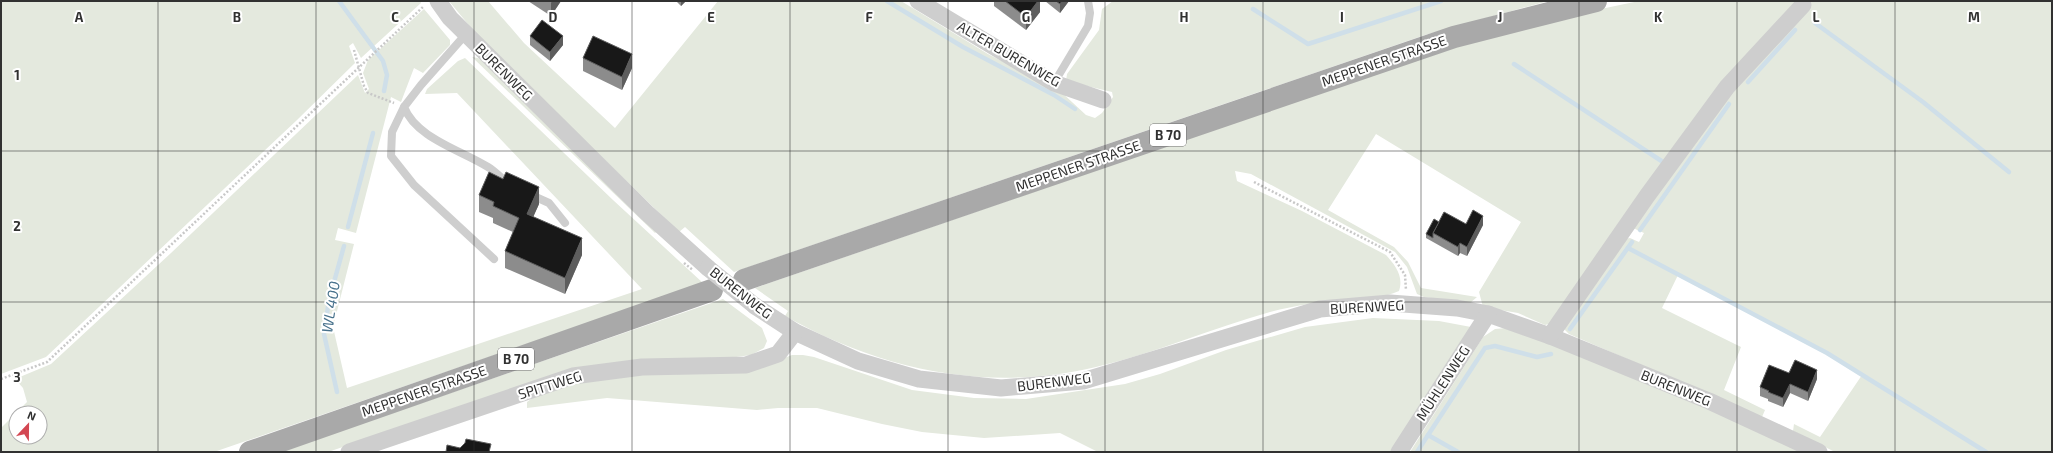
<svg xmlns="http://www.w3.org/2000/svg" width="2053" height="453" viewBox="0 0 2053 453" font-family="'Exo 2',sans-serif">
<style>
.green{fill:#e4e9de;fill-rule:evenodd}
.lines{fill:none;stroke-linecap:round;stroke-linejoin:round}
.stream{stroke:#cfdfe9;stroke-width:4.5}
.path{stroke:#c8c8c8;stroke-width:2.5;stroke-dasharray:2 2;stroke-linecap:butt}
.lane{stroke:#cecece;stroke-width:8}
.street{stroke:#cecece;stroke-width:17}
.primary{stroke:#a9a9a9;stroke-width:22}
.path-bridge{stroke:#c8c8c8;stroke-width:2.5;stroke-dasharray:2 2;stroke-linecap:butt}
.street-bridge{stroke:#cecece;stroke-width:17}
.wall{fill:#8c8c8c}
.shaded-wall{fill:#5d5d5d}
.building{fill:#181818;stroke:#5d5d5d}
.grid{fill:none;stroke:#313131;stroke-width:1;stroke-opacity:0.55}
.labels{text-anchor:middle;stroke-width:4;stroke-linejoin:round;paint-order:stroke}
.shield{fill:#fff;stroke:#6f6f6f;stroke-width:1}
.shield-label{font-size:13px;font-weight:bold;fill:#313131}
.street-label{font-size:14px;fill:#313131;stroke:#fff}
.water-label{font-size:15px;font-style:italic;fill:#47718b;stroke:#fff}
.grid-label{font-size:13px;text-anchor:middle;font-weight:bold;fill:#313131;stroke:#fff;stroke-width:4;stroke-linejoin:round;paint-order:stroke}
</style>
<rect width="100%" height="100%" fill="#fff"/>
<g class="green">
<polygon points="1,1 420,1 421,3 361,58 353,43 349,46 355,63 297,120 46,357 1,374"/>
<polygon points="449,1 488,1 524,43 615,128 718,1 901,1 988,54 1059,90 1086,115 1095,118 1102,113 1113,97 1112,92 1066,81 1067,74 1099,30 1102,9 1113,1 1548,1 1425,35 734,272 685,227 679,232 512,70 472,29"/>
<path d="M1639 1H1804L1552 323 1545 325 1518 313 1483 307 1479 292 1521 222 1376 134 1328 210 1394 247 1408 262 1421 288 1477 297 1470 303 1424 297 1417 294 1407 267 1395 252 1251 174 1235 171 1237 181 1302 211 1386 255C1395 265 1404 276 1399 291 1384 298 1366 298 1349 299 1323 302 1296 305 1270 312 1212 328 1156 353 1096 367 987 393 881 370 785 316L788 311 755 288 1468 42 1596 10Z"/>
<polygon points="1805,1 2052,1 2052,452 1835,452 1793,431 1794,424 1820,437 1862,375 1827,353 1678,275 1662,308 1741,347 1724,390 1765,410 1762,417 1569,334 1564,329 1624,239 1630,238 1639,242 1644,233 1633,228 1702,126"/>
<path d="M424 9 450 40V45L423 73 414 68 401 102 391 97 356 233 338 228 335 240 354 244 333 327 347 388 642 289 457 93 425 94 427 89 458 61 465 58 613 200 703 283 214 452H1V428L27 402 23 388 15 379 51 364 171 253 358 75 365 93 369 89 363 73 368 60ZM16 413H40V437H16Z"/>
<polygon points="472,57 478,58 486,64 657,231 655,233"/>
<polygon points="723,299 762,328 767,341 764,348 751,355 729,358 634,361 405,426 328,452 279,452"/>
<polygon points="1373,318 1439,321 1471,327 1395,452 1098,452 1060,433 984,438 922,432 882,424 817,408 778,408 757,410 607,398 527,408 527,402 535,396 597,378 776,361 792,355 803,355 814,357 912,390 974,398 1026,399 1125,384 1160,374 1226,350 1305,327"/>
<polygon points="1506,328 1568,348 1807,452 1410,452 1483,337 1495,329"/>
</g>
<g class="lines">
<g class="stream">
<polyline points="339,1 383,61 387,75 384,91"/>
<polyline points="887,1 963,47 1054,95 1075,109"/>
<polyline points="1253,9 1308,44 1441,1"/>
<polyline points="1815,23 1923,102 2009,172"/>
<polyline points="1514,64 1663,162"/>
<polyline points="1748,82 1795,30"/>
<polyline points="348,227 373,133"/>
<polyline points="1640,230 1729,104"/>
<polyline points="1628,248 1827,353 1986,452"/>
<polyline points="1570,329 1632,242"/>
<polyline points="337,392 324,334 329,300 344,246"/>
<polyline points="1428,435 1458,452"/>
<polyline points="1417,452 1485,348 1495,346 1537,357 1551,354"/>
</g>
<g class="path">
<polyline points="354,50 364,86 368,93 394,103"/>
<polyline points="1254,182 1390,252 1405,275 1406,290"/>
<polyline points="1,379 47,362 424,6"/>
</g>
<g class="lane">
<path d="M466 34 421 85 404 107C416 138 461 150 488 167 496 172 502 179 510 185"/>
<polyline points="1054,83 1088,26 1090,13 1088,1"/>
<polyline points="404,107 392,132 391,156 414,185 494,259"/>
<polyline points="529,194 549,203 565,223"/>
</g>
<g class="street">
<polyline points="438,1 450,18 647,213 708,268"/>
<polyline points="918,1 1054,83 1103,100"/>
<polyline points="755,306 795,332 858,361 919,379 1001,388 1083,381 1320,309 1390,303 1457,308 1488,314 1550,336 1709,401 1819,452"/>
<polyline points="1550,336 1647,196 1727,87 1803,5"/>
<polyline points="349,452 573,376 642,367 746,365 778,354 795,332"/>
<polyline points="1399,452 1488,314"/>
</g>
<g class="primary">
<polyline points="744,280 1454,37 1596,1"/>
<polyline points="250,452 712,290"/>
</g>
<polyline class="path-bridge" points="684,263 693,270"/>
<polyline class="street-bridge" points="708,268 755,306"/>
</g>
<g class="wall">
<polygon points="528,1 561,1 551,16"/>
<polygon points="676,1 686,1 681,6"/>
<polygon points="994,1 1040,1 1040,12 1026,30 994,6"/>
<polygon points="1045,1 1069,1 1060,13"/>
<polygon points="530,36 563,45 550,61 530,45"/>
<polygon points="583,58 632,68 622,90 583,71"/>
<polygon points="479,195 539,204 533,217 582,255 565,294 505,268 505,251 513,232 493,223 493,218 479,212"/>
<polygon points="1466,224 1483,225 1467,256 1460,253 1458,256 1426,238 1426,234"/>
<polygon points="1817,379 1808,401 1790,393 1783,407 1768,401 1768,399 1760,396 1760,387"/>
</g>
<g class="shaded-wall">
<polygon points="552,1 561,1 551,16 551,3"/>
<polygon points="681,1 686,1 681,6"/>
<polygon points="1038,1 1040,1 1040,12 1026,30 1026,17"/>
<polygon points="1062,1 1069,1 1060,13 1060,4"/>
<polygon points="563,36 563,45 550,61 550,52"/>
<polygon points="632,54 632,68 622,90 622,77"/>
<polygon points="539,187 539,204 527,231 527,214"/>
<polygon points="1483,216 1483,225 1467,256 1467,247"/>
<polygon points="582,238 582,255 565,294 565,278"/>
<polygon points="1460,243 1460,253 1458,256 1458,247"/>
<polygon points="1817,370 1817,379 1808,401 1808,392"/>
<polygon points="1790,384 1790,393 1783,407 1783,398"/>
</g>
<g class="building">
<polygon points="1005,1 1038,1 1026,17"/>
<polygon points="1056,1 1062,1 1060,4"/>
<polygon points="542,20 563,36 550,52 530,36"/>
<polygon points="593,36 632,54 622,77 583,58"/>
<polygon points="489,172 503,179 506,172 539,187 527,214 582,238 565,278 505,251 519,218 493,206 494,202 479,195"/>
<polygon points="1473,210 1483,216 1467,247 1460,243 1458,247 1433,233 1444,212 1466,224"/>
<polygon points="1434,219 1439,222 1433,233 1433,238 1426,234"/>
<polygon points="1795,360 1817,370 1808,392 1790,384 1783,398 1768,392 1769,391 1760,387 1769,365 1789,373"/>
<polygon points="466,439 491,444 489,452 446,452 447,445 460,448 465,443"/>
</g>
<path class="grid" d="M158 1V452M316 1V452M474 1V452M632 1V452M790 1V452M948 1V452M1105 1V452M1263 1V452M1421 1V452M1579 1V452M1737 1V452M1895 1V452M1 151H2052M1 302H2052"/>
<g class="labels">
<g class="shield">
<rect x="1150" y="124" width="36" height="22" rx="3"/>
<rect x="498" y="348" width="36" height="22" rx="3"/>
</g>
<g class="shield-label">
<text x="1168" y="140">B 70</text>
<text x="516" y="364">B 70</text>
</g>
<g class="street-label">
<text transform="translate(1009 54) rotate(30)" y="5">ALTER BURENWEG</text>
<text transform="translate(1384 61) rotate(-19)" y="5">MEPPENER STRASSE</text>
<text transform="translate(504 72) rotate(45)" y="5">BURENWEG</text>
<text transform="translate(1078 166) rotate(-19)" y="5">MEPPENER STRASSE</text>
<text transform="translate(741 293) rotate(38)" y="5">BURENWEG</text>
<text transform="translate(1367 307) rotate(-3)" y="5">BURENWEG</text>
<text transform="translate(1054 382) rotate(-7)" y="5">BURENWEG</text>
<text transform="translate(1443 383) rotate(-57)" y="5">MÜHLENWEG</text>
<text transform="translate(550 385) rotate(-17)" y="5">SPITTWEG</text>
<text transform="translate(1676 388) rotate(22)" y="5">BURENWEG</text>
<text transform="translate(424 391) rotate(-19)" y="5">MEPPENER STRASSE</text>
</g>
<g class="water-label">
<text transform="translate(331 307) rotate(-81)" y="5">WL 400</text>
</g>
</g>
<g class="grid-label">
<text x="79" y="22">A</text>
<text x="237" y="22">B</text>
<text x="395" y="22">C</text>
<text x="553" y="22">D</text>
<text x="711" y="22">E</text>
<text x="869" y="22">F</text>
<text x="1026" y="22">G</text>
<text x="1184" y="22">H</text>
<text x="1342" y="22">I</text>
<text x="1500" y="22">J</text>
<text x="1658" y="22">K</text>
<text x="1816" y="22">L</text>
<text x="1974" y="22">M</text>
<text x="17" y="80">1</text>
<text x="17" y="231">2</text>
<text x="17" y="382">3</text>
</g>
<rect width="2053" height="453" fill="none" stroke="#313131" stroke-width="4"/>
<g transform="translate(28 425) rotate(22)"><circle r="19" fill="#ffffff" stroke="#adadad"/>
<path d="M0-3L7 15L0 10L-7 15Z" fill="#d34752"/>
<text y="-6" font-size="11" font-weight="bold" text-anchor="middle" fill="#313131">N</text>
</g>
</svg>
